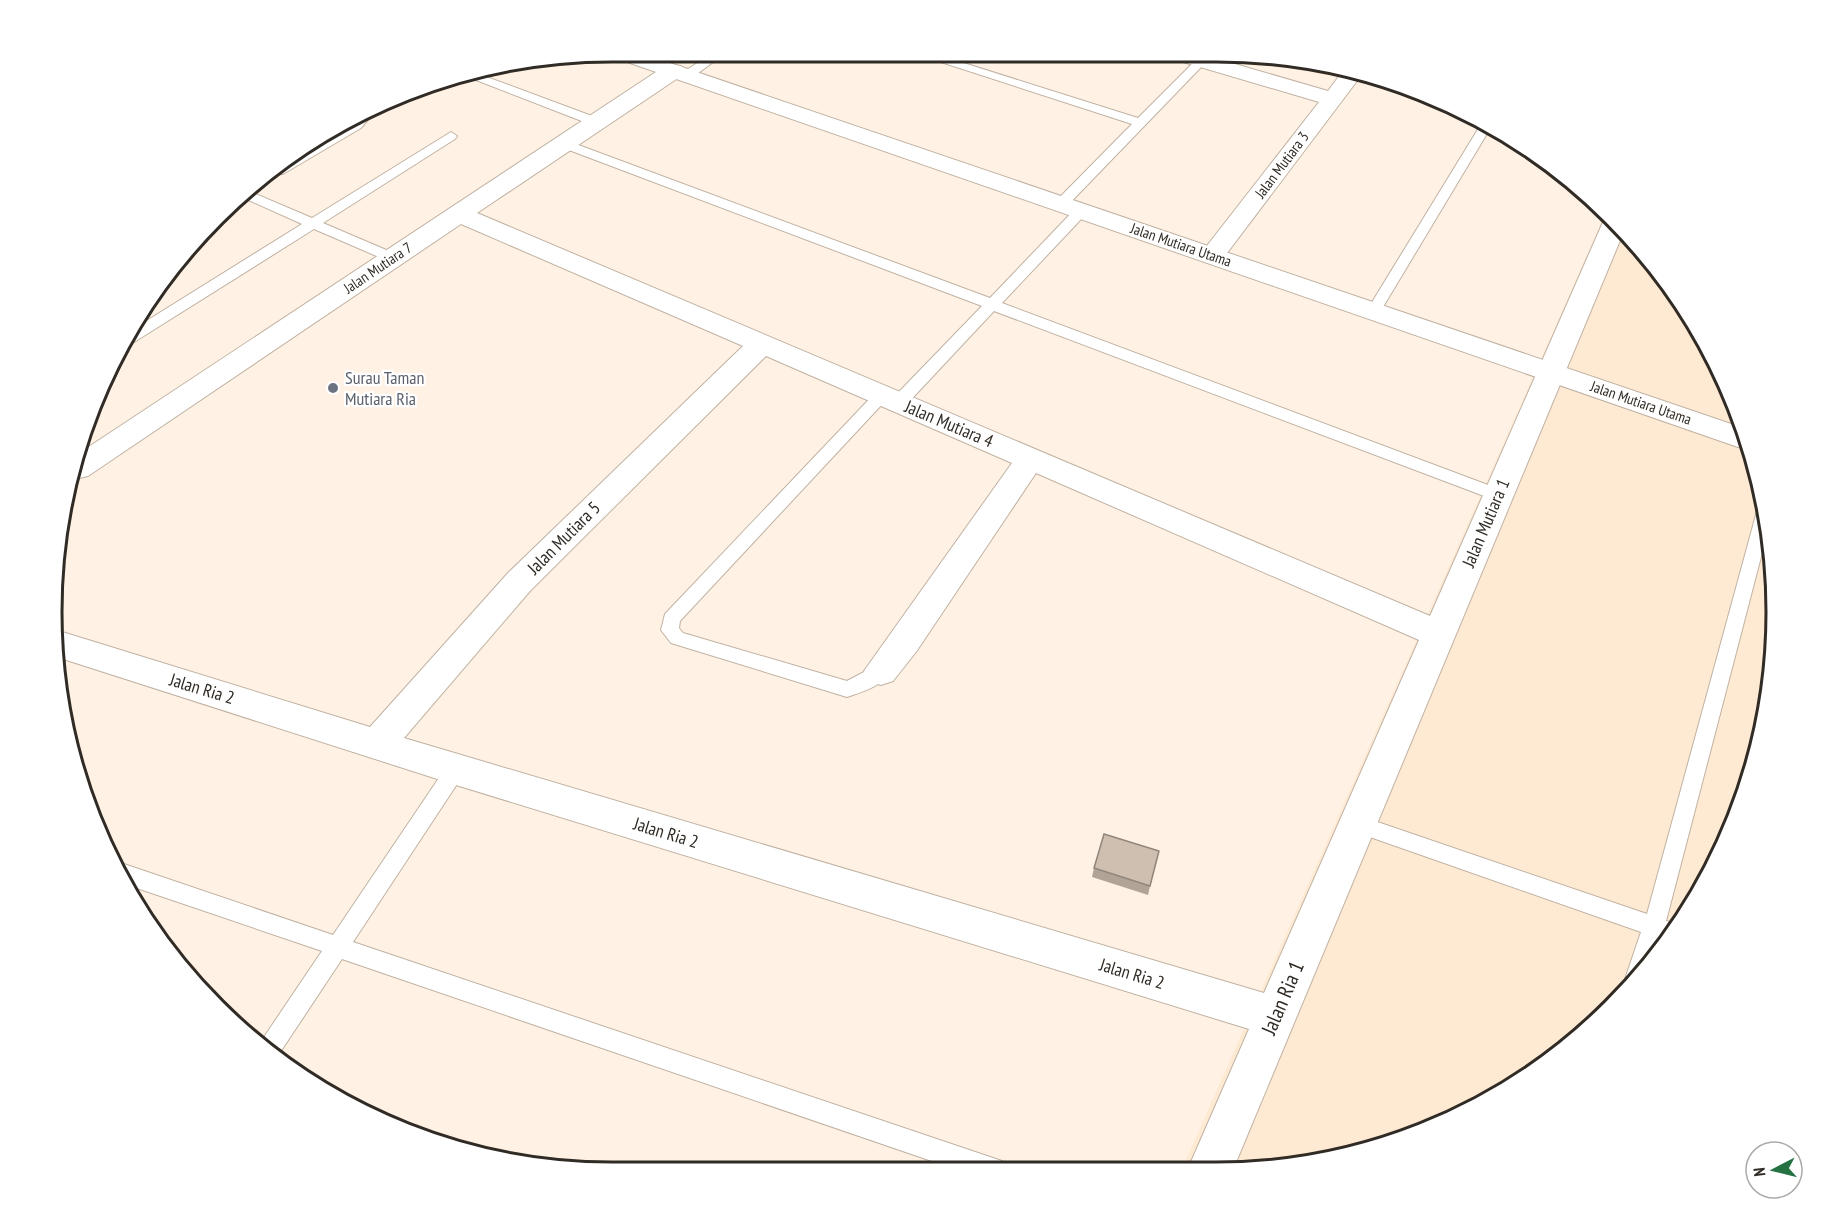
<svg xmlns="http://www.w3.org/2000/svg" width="1828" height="1224" viewBox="0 0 1828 1224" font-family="'PT Sans Narrow',sans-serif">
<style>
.built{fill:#fee9d3}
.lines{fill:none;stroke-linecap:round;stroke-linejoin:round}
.service-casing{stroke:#c0b2a2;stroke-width:2}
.minor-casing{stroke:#c0b2a2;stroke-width:2}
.tertiary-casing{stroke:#c0b2a2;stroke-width:2}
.service{fill:#fff;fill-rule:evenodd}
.minor{fill:#fff;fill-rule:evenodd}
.tertiary{fill:#fff;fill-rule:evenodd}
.wall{fill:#b1a497}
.building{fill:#cebfb0;stroke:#90867b;stroke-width:1.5}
.worship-dot{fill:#6b7280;stroke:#fff;stroke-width:2}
.labels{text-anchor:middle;stroke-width:4.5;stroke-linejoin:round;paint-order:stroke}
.far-street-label{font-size:15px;fill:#312b25;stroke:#fff}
.worship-label{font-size:18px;fill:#5b616d;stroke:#fff;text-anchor:start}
.street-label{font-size:18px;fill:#312b25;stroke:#fff}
.near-street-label{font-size:21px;fill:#312b25;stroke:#fff}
.rim{fill:none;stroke:#312b25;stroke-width:3}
</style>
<rect width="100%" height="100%" fill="#fff2e5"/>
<polygon class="built" points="1606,212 1661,271 1719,364 1758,467 1776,576 1772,686 1747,793 1702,893 1638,982 1557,1057 1464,1115 1361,1154 1252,1172 1181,1171"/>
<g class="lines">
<defs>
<g id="service">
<polygon points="714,52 727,52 690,79 682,79 682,73"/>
<polygon points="913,53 932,53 1138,118 1197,59 1205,59 1207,61 1066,207 1056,207 1054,204 1056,201 1132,124"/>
<polygon points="476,73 600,119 602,122 596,126 592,125 463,75"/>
<polygon points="1483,121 1491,127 1380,312 1378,315 1368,315 1366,312"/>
<polygon points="451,132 457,136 455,139 323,223 398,255 400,258 398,261 388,261 314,229 131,344 124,345 132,330 302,224 244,198 251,192 312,218"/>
<polygon points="565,140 990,298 1076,208 1086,208 1088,211 1086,214 1002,303 1504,491 1506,495 1504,499 1492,499 994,311 905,406 893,406 891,402 893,398 982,306 561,147 559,144"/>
<path d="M882 390 887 391 890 395 887 399 680 621 679 628 683 633 847 681 881 663 888 666 890 671C883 686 862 692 847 697L671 643 661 630 665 614 877 391Z"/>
<path d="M1764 505 1768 530 1666 921 1679 925 1667 941 1661 939C1653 961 1643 977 1626 993L1623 985 1641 932 1350 830 1347 824 1350 818 1357 815 1647 914 1757 511 1759 507Z"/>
<polygon points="456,761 463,763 466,769 463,775 353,942 993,1158 1002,1161 1005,1171 958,1170 342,959 277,1057 259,1045 260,1043 322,951 122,883 114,864 118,862 333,935 449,763"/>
</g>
<g id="minor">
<polygon points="1169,55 1204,55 1328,91 1342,72 1360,77 1221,261 1212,264 1203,261 1199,256 1319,102 1173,59"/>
<path d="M673 65 681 66 684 71 681 76 477 213 1430 616 1603 222 1610 216 1624 231 1232 1172 1187 1171 1249 1029 456 785 60 658 59 631 370 727 508 573 743 346 461 224 88 476 75 479 81 452 665 66ZM766 356 1012 463 864 671 869 681 881 685 893 681 916 652 1036 473 1419 640 1264 993 404 738 530 591Z"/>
<polygon points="368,112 371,116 361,128 283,174 269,175 300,146"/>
</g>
<polygon id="tertiary" points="612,51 635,51 1743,428 1751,449 1738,447 607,55 604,52"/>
</defs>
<use href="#service" class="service-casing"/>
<use href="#minor" class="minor-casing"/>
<use href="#tertiary" class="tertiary-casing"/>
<use href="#service" class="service"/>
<use href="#minor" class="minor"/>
<use href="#tertiary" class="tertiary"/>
</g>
<polygon class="wall" points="1094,868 1150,886 1148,895 1092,877"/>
<polygon class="building" points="1104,834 1159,851 1150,886 1094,868"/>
<circle class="worship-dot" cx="333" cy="388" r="6"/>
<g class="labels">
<g class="far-street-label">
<text transform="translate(1282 165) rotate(-53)" y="5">Jalan Mutiara 3</text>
<text transform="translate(1181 245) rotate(19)" y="5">Jalan Mutiara Utama</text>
<text transform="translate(378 268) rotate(-34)" y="5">Jalan Mutiara 7</text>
<text transform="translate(1641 403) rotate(19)" y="5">Jalan Mutiara Utama</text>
</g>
<g class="worship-label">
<text x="345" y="384">Surau Taman<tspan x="345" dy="21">Mutiara Ria</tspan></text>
</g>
<g class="street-label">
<text transform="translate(949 424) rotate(23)" y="6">Jalan Mutiara 4</text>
<text transform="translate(1486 523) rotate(-67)" y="6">Jalan Mutiara 1</text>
<text transform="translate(564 538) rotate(-45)" y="6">Jalan Mutiara 5</text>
<text transform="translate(202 689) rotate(17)" y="6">Jalan Ria 2</text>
<text transform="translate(666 833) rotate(17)" y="6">Jalan Ria 2</text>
<text transform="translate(1132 974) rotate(17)" y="6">Jalan Ria 2</text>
</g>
<g class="near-street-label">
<text transform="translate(1283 998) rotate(-67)" y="7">Jalan Ria 1</text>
</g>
</g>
<path d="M0 0H1828V1224H0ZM612 62H1216A550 550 0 0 1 1766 612V612A550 550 0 0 1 1216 1162H612A550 550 0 0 1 62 612V612A550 550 0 0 1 612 62Z" fill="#fff" fill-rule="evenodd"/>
<path class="rim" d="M612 62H1216A550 550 0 0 1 1766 612V612A550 550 0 0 1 1216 1162H612A550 550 0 0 1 62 612V612A550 550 0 0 1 612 62Z"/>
<g transform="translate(1774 1170) rotate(263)"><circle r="28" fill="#ffffff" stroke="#adaaa8" stroke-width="1.5"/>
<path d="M0-4.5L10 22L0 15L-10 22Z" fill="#247242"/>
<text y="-9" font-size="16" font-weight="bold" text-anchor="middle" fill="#312b25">N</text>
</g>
</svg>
